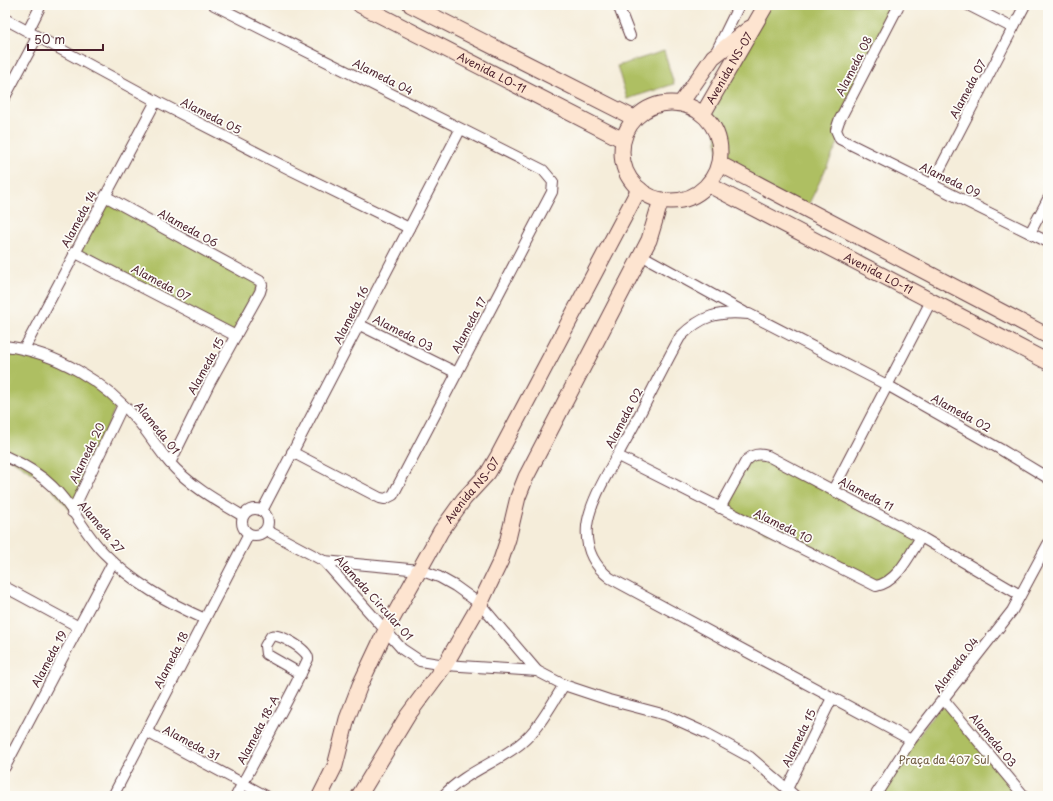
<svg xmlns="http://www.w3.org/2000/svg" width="1053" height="801" viewBox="0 0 1053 801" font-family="'Playpen Sans',sans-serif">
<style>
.green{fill:#aebf62;stroke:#7c6f46}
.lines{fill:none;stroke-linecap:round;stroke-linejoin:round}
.street-casing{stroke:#643e45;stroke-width:12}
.secondary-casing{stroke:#643e45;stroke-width:17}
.street{stroke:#fff;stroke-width:10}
.secondary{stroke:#fde4d0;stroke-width:15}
.labels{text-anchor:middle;stroke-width:3.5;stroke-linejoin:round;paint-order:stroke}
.street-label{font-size:11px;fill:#4a1f2b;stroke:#fdfcf7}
.park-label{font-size:11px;fill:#6d573e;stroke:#fdfcf7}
</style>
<rect width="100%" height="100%" fill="#fdfcf7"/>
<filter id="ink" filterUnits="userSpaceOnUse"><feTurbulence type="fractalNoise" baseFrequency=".025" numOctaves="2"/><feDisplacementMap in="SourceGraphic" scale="8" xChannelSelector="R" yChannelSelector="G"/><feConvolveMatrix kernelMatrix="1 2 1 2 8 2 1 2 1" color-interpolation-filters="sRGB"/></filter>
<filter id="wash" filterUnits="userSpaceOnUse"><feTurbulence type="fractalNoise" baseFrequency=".012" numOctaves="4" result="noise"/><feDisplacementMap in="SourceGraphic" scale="16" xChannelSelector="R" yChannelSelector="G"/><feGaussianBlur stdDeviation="0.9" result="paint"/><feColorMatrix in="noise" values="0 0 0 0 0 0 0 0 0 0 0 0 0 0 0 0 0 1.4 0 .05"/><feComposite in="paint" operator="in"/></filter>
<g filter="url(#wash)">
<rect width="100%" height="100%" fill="#f5edda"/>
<g class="green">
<polygon points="766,5 899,5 837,130 840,139 806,210 720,164 715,128 703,114"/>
<polygon points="664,51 674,84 627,99 617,66"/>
<polygon points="105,196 260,281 236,336 74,252"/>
<polygon points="5,346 24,349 95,382 116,406 72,512 44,480 5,456"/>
<polygon points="762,454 921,537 889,582 869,583 720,508 746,461"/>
<polygon points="944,700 1021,796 876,796"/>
</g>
</g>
<g filter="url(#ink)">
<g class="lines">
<defs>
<g id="street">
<polyline points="214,5 543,170 553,182 552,192 393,495 385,499 380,498 292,452"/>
<polyline points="618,5 630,36"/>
<polyline points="899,5 839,121 836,130 840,139 1048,242"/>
<polyline points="968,5 1013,28"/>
<polyline points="5,19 156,101 289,169 409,228"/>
<polyline points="28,31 41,5"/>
<polyline points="716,52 739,5"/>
<polyline points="5,97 37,37"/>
<polyline points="932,184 1025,5"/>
<polyline points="105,196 260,281 262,285 260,292 209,384 170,463"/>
<polyline points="1030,233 1048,199"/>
<polyline points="74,252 236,336"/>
<polyline points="641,255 744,312"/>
<polyline points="360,325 457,373"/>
<path d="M5 346C56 352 106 382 138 421 149 434 158 449 169 462 190 486 217 501 243 516"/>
<polyline points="24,349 156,101"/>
<path d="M5 456C23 464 39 473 53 487 73 506 84 533 104 553 133 583 167 602 205 619"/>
<path d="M618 456 876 586C898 582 910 554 921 537"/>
<polyline points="833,490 931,301"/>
<path d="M720 508 746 461C753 454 759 453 768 456L921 537 1020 595"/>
<circle cx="255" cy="522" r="13"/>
<polyline points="262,511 460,130"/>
<polyline points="72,512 123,405"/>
<polyline points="266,530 324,561 402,649 420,661 445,665 537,671"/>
<polyline points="324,561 420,570 439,577 455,586 480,604 537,671 564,685 609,700 666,715 706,733 750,757 795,796"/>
<polyline points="5,587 79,627"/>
<polyline points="944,700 1024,796"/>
<polyline points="147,732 266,796"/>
<path d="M911 740 610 578C593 565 585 548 587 526 590 500 611 468 623 445 643 410 660 373 680 337 702 315 719 311 749 314L887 385 1000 449 1048 478"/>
<polyline points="5,767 113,562"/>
<polyline points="787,789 832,698"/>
<polyline points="113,796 249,534"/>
<path d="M236 796C260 750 286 706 308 659 309 650 279 633 271 636L265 646 266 654 301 674"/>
<path d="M443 796C464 773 496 763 520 744 539 729 551 705 564 685"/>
<polyline points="875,796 911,740 1012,611 1048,544"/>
</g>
<g id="secondary">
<path id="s1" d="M360 5 623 140"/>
<polyline points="411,5 634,118"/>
<circle cx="671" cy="152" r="49"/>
<polyline points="681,103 713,57 750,28"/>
<path id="s2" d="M703 114 766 5"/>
<polyline points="720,164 1048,336"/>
<path id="s3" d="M709 185 1048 362"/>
<path id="s4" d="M320 796 335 766 347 719 360 685 386 630 441 531 464 499 488 473 498 456 639 189"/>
<polyline points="359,796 408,715 445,665 480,604 501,560 508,539 518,497 526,477 649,240 661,200"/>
</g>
</defs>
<use href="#street" class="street-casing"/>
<use href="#secondary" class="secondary-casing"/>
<use href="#street" class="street"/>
<use href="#secondary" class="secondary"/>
</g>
</g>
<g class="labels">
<g class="street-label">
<text transform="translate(854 66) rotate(-63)" y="4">Alameda 08</text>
<text dy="4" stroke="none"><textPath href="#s2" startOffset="53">Avenida NS-07</textPath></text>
<text dy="4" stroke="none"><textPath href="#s1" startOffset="148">Avenida LO-11</textPath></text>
<text transform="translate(383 77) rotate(27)" y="4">Alameda 04</text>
<text transform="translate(968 89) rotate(-62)" y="4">Alameda 07</text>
<text transform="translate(211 116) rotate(27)" y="4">Alameda 05</text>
<text transform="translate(950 180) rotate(26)" y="4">Alameda 09</text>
<text transform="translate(79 219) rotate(-62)" y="4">Alameda 14</text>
<text transform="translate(188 228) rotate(29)" y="4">Alameda 06</text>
<text dy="4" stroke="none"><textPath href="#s3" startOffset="191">Avenida LO-11</textPath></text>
<text transform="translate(161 283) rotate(28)" y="4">Alameda 07</text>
<text transform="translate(351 315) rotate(-63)" y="4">Alameda 16</text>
<text transform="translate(469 325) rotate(-62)" y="4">Alameda 17</text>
<text transform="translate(403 333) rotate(27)" y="4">Alameda 03</text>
<text transform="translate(206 366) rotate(-61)" y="4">Alameda 15</text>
<text transform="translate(961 413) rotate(29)" y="4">Alameda 02</text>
<text transform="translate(624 418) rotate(-62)" y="4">Alameda 02</text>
<text transform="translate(157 428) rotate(51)" y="4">Alameda 01</text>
<text transform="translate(87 453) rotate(-64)" y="4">Alameda 20</text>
<text dy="4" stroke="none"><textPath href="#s4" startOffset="344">Avenida NS-07</textPath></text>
<text transform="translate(866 494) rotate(28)" y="4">Alameda 11</text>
<text transform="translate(783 526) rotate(26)" y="4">Alameda 10</text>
<text transform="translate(101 527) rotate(50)" y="4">Alameda 27</text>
<text transform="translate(374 598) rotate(48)" y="4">Alameda Circular 01</text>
<text transform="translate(49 659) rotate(-62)" y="4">Alameda 19</text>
<text transform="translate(171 660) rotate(-63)" y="4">Alameda 18</text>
<text transform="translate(956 665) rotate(-53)" y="4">Alameda 04</text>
<text transform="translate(258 730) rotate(-62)" y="4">Alameda 18-A</text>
<text transform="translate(799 738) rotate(-64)" y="4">Alameda 15</text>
<text transform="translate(993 740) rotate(50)" y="4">Alameda 03</text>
<text transform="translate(191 743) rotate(28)" y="4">Alameda 31</text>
</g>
<g class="park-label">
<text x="944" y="764">Praça da 407 Sul</text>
</g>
</g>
<rect width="1053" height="801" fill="none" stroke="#fdfcf7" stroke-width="20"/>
<path d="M28 44v6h75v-6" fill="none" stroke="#4a1f2b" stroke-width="2"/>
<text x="34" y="44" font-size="12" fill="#4a1f2b" stroke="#fdfcf7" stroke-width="3" paint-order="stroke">50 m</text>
</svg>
